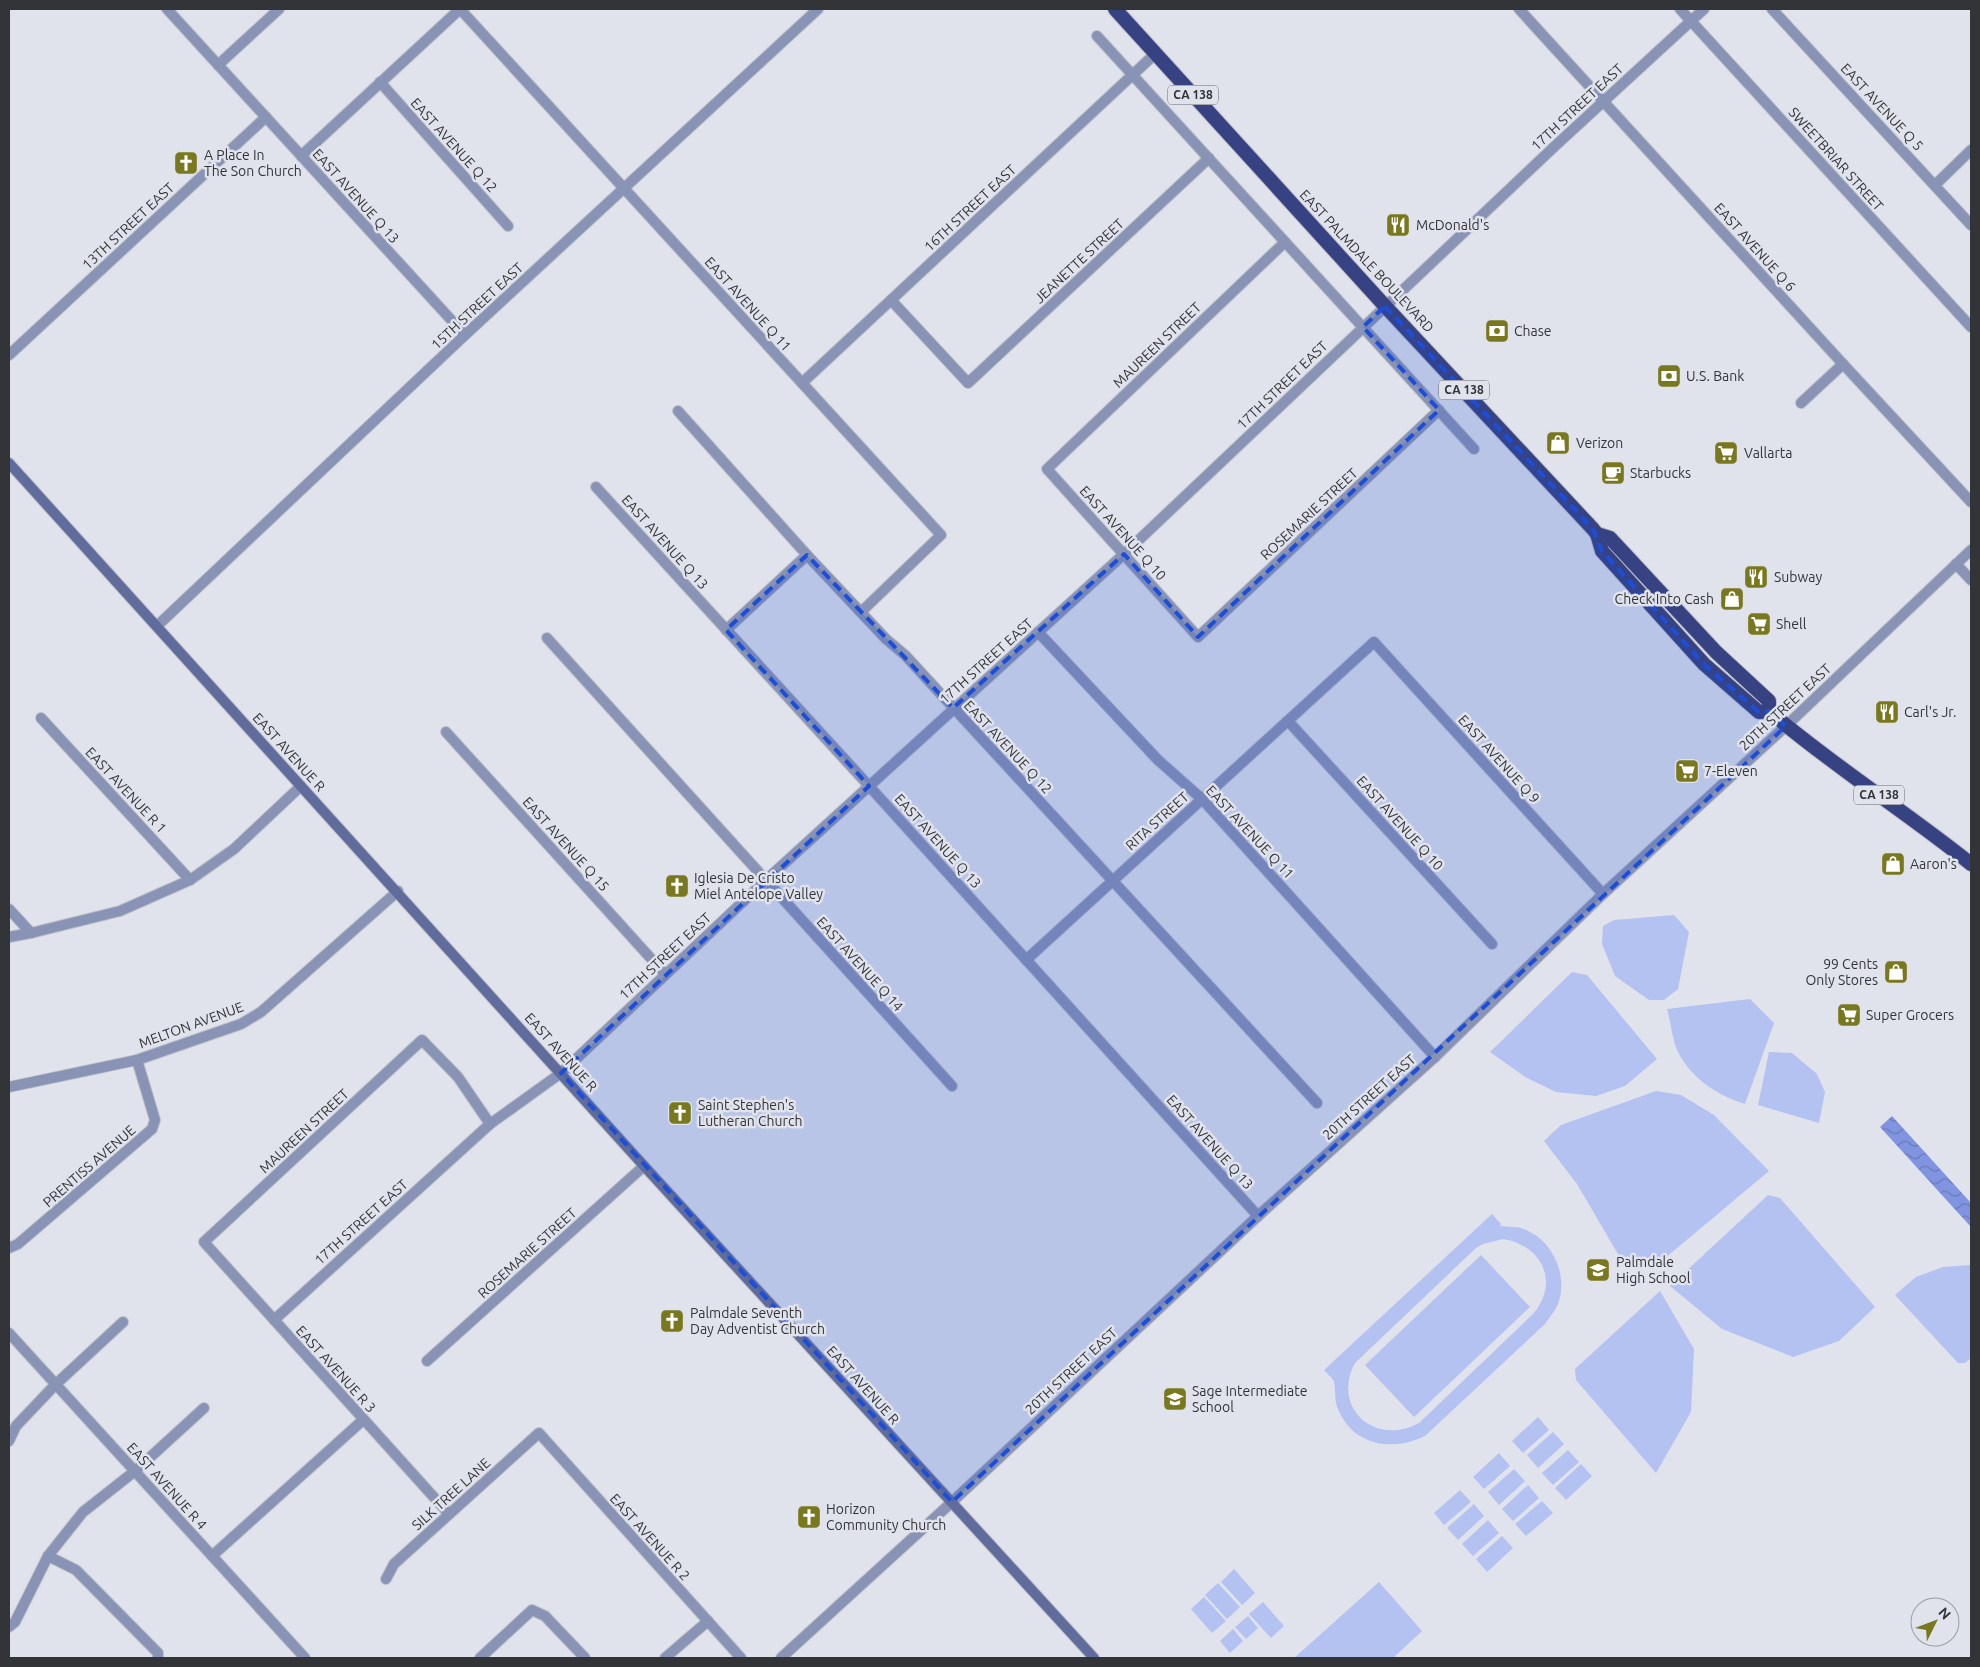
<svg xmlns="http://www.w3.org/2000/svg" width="1980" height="1667" viewBox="0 0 1980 1667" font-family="Ubuntu,sans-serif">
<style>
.garden{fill:#b4c2f2;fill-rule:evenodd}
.water{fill:url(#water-waves)}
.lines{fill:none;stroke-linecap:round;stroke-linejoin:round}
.minor-casing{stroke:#bdc0c8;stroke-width:12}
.tertiary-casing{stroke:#bdc0c8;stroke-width:12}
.secondary-casing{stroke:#bdc0c8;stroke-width:12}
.trunk-casing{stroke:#bdc0c8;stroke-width:16}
.minor{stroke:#8993b5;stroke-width:10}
.tertiary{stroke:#8993b5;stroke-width:10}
.secondary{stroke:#5f6c9c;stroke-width:10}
.trunk{stroke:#364282;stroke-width:14}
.marked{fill:#1d4ed8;fill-opacity:0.2;stroke:#1d4ed8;stroke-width:4;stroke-dasharray:10 6;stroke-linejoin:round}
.labels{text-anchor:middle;stroke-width:5;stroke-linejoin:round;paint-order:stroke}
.shield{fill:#e0e3ec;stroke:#67686e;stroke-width:1}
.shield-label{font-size:12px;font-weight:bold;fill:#333438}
.street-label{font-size:14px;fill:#333438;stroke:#e0e3ec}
.poi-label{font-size:14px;fill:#333438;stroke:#e0e3ec;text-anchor:start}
</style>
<defs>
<pattern id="water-waves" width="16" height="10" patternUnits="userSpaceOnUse" patternTransform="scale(1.25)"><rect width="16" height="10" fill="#8194e1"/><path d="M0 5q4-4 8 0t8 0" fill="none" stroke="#6a7ab7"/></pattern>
</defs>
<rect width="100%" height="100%" fill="#e0e3ec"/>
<g class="garden">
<polygon points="1674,915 1689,932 1678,989 1664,1000 1649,1000 1615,976 1602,944 1603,926 1614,920"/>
<polygon points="1572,972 1587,975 1657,1059 1625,1086 1596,1096 1556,1092 1525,1077 1490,1052"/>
<path d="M1750 999 1774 1023 1745 1104C1717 1095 1692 1079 1678 1052 1672 1039 1671 1023 1667 1009Z"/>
<polygon points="1769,1052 1792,1053 1817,1074 1825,1092 1819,1123 1758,1105"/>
<polygon points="1656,1091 1681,1095 1714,1115 1769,1171 1652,1269 1625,1266 1577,1184 1544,1141 1561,1125"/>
<polygon points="1768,1195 1780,1198 1875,1307 1839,1341 1793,1357 1722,1329 1670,1286"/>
<path d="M1492 1214 1501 1224 1500 1226C1511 1227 1521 1226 1530 1232 1554 1244 1567 1276 1559 1301 1556 1310 1550 1317 1545 1324L1425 1436C1392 1452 1353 1446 1338 1409 1334 1400 1336 1391 1334 1382 1333 1378 1327 1374 1324 1370ZM1503 1239C1541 1245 1560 1281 1534 1313L1419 1423C1375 1447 1331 1408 1355 1363L1476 1248 1483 1244Z"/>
<polygon points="1481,1255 1530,1307 1414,1417 1365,1365"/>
<polygon points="1971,1265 1971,1358 1965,1363 1958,1363 1895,1295 1916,1277 1943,1267"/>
<polygon points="1660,1291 1694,1349 1691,1412 1656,1473 1576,1380 1575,1369"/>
<polygon points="1538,1417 1549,1430 1523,1453 1512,1441"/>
<polygon points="1553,1432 1564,1444 1538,1468 1527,1455"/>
<polygon points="1568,1450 1579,1462 1553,1485 1542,1473"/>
<polygon points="1499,1453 1510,1466 1484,1489 1473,1477"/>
<polygon points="1581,1464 1592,1476 1566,1500 1555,1488"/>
<polygon points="1514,1469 1525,1481 1499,1505 1488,1492"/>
<polygon points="1528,1485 1539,1498 1513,1521 1502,1509"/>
<polygon points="1460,1490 1471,1502 1444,1525 1434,1513"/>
<polygon points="1542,1501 1553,1513 1526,1536 1515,1524"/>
<polygon points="1474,1504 1484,1516 1458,1540 1447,1528"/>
<polygon points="1488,1520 1499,1533 1473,1556 1462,1544"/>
<polygon points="1502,1536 1513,1548 1487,1572 1476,1559"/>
<polygon points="1234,1569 1255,1593 1242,1605 1221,1582"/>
<polygon points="1379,1582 1422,1631 1393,1658 1294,1658"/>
<polygon points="1218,1583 1240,1607 1227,1619 1205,1595"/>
<polygon points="1204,1597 1226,1621 1212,1633 1191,1609"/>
<polygon points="1263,1602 1284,1626 1271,1638 1249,1614"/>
<polygon points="1248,1616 1258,1628 1246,1639 1235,1627"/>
<polygon points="1233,1629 1243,1641 1230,1653 1220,1641"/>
</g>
<polygon class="water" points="1892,1116 1971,1203 1971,1227 1880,1127"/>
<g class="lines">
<defs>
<g id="minor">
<polyline points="167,9 465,335"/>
<polyline points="460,9 941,535 861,612"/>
<polyline points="1519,9 1843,364 1971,502"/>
<polyline points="1680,9 1971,327"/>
<polyline points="1772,9 1971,225"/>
<polyline points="1097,36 1474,449"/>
<polyline points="218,65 279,9"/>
<polyline points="380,82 508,226"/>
<polyline points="301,156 460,9"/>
<polyline points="1935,185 1971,150"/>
<polyline points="1285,242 1047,469 1198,637 1439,410"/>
<polyline points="891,300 968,383 1209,158"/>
<polyline points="9,355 266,117"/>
<polyline points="802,383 1156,53"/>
<polyline points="1801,403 1843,364"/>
<polyline points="678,411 807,555 886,639 905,655 1317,1103"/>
<polyline points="596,487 869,786 1258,1216"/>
<polyline points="1956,564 1971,580"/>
<polyline points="157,626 465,335 818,9"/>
<polyline points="726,630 807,555"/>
<polyline points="1038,632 1158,760 1202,799 1435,1057"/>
<polyline points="547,638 952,1086"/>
<polyline points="41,718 190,880"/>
<polyline points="1288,721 1492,944"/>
<polyline points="446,732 665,974"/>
<polyline points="9,909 31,933"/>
<polyline points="9,937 31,933 120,911 190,880 234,849 301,786"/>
<polyline points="1026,960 1374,642 1603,894"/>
<polyline points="9,1087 137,1060 241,1024 261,1012 398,891"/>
<polyline points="9,1248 18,1244 152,1129 155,1120 137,1060"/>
<polyline points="274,1320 490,1124 561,1073 766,880 1124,554 1555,146 1704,9"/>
<polyline points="427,1361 644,1166"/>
<polyline points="9,1441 16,1426 55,1385 123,1322"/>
<polyline points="449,1514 204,1242 422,1040 458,1077 490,1124"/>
<polyline points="48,1556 76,1570 158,1653 158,1658"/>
<polyline points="212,1556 363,1420"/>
<polyline points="386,1579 394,1564 539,1433 741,1658"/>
<polyline points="9,1627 15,1622 48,1556 83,1512 135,1471 204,1408"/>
<polyline points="480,1658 532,1610 545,1616 585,1658"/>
<polyline points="665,1658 708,1621"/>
</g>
<g id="tertiary">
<polyline points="9,1333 305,1658"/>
<polyline points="781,1658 952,1502 1258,1216 1435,1057 1603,894 1786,726 1971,550"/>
</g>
<polyline id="secondary" points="9,463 644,1166 1094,1658"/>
<g id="trunk">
<path d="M1115 9 1385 306 1593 529 1597 534 1602 551 1704 664 1759 712 1769 711C1833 766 1905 811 1971 864"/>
<polyline points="1597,534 1610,538 1716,652 1769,701 1769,711"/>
</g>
</defs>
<use href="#minor" class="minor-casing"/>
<use href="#tertiary" class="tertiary-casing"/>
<use href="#secondary" class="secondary-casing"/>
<use href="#trunk" class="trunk-casing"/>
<use href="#minor" class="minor"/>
<use href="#tertiary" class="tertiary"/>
<use href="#secondary" class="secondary"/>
<use href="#trunk" class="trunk"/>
</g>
<path class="marked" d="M1385 306 1593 529 1602 551 1704 664 1759 712 1769 711 1786 726 952 1502 561 1073 869 786 726 630 807 555 953 708 1124 554 1198 637 1439 410 1363 327Z"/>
<defs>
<symbol id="church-square" viewBox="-11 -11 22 22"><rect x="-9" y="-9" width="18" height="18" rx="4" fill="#7a781f" stroke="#e0e3ec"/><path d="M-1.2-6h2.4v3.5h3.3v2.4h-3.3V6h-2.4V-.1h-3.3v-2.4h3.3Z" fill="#fff"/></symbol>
<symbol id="restaurant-square" viewBox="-11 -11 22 22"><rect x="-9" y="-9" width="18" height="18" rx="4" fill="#7a781f" stroke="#e0e3ec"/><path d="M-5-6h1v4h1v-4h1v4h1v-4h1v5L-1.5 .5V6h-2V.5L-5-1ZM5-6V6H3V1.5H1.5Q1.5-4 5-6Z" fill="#fff"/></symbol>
<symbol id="bank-square" viewBox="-11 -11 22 22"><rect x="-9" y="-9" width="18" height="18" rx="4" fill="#7a781f" stroke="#e0e3ec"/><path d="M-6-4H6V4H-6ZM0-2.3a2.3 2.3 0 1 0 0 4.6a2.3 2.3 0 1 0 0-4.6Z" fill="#fff"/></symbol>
<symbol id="shop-square" viewBox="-11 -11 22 22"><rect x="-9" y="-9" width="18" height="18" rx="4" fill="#7a781f" stroke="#e0e3ec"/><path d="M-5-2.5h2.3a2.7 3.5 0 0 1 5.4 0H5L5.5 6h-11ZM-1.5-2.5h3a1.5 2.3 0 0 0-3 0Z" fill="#fff"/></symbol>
<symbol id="supermarket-square" viewBox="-11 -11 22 22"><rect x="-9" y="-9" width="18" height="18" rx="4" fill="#7a781f" stroke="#e0e3ec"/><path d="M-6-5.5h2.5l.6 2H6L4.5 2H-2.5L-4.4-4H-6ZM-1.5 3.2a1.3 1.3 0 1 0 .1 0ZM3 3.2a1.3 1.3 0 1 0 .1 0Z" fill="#fff"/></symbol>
<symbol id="cafe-square" viewBox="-11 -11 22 22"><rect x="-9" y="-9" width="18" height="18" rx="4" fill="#7a781f" stroke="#e0e3ec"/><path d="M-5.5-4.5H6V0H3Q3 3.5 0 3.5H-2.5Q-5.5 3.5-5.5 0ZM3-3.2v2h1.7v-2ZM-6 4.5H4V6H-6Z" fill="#fff"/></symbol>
<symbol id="school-square" viewBox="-11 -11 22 22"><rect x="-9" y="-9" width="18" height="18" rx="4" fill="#7a781f" stroke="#e0e3ec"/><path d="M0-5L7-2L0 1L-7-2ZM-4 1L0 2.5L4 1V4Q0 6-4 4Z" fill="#fff"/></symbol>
</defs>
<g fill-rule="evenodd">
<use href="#church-square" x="172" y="149" width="28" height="28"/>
<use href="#restaurant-square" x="1384" y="211" width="28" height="28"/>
<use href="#bank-square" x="1483" y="317" width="28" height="28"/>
<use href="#bank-square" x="1655" y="362" width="28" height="28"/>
<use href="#shop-square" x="1544" y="429" width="28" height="28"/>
<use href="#supermarket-square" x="1712" y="439" width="28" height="28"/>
<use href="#cafe-square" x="1599" y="459" width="28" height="28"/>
<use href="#restaurant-square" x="1742" y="563" width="28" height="28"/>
<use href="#shop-square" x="1718" y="585" width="28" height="28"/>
<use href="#supermarket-square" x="1745" y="610" width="28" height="28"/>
<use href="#restaurant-square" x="1873" y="698" width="28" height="28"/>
<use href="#supermarket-square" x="1673" y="757" width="28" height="28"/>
<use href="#shop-square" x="1879" y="850" width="28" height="28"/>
<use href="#church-square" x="663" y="872" width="28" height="28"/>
<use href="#shop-square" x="1882" y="958" width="28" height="28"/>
<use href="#supermarket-square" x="1835" y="1001" width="28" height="28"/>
<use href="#church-square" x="666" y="1099" width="28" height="28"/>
<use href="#school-square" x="1584" y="1256" width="28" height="28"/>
<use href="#church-square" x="658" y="1307" width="28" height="28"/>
<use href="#school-square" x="1161" y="1385" width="28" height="28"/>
<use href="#church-square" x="795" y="1503" width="28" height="28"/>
</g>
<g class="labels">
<g class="shield">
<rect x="1168" y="85.5" width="50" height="19" rx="4"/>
<rect x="1439" y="380.5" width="50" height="19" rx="4"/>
<rect x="1854" y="785.5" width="50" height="19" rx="4"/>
</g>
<g class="shield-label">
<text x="1193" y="99">CA 138</text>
<text x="1464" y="394">CA 138</text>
<text x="1879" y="799">CA 138</text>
</g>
<g class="street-label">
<text transform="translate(1577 107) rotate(-43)" y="5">17TH STREET EAST</text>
<text transform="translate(1882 107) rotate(47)" y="5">EAST AVENUE Q 5</text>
<text transform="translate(454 145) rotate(48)" y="5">EAST AVENUE Q 12</text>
<text transform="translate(1836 159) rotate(48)" y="5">SWEETBRIAR STREET</text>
<text transform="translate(356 196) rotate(48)" y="5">EAST AVENUE Q 13</text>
<text transform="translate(970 208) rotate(-43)" y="5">16TH STREET EAST</text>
<text transform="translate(128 226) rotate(-43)" y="5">13TH STREET EAST</text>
<text transform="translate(1755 247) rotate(48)" y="5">EAST AVENUE Q 6</text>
<text transform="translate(1079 261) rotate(-43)" y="5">JEANETTE STREET</text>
<text transform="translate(1367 261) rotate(47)" y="5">EAST PALMDALE BOULEVARD</text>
<text transform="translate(748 304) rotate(48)" y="5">EAST AVENUE Q 11</text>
<text transform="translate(477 306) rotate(-43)" y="5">15TH STREET EAST</text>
<text transform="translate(1157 345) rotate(-44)" y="5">MAUREEN STREET</text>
<text transform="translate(1282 385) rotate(-44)" y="5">17TH STREET EAST</text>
<text transform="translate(1309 514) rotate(-43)" y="5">ROSEMARIE STREET</text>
<text transform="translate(1123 533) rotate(48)" y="5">EAST AVENUE Q 10</text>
<text transform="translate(665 542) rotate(48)" y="5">EAST AVENUE Q 13</text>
<text transform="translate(986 661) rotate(-42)" y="5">17TH STREET EAST</text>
<text transform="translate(1785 707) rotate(-43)" y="5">20TH STREET EAST</text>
<text transform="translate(1008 747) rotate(47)" y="5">EAST AVENUE Q 12</text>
<text transform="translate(289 752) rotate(48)" y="5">EAST AVENUE R</text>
<text transform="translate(1499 759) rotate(48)" y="5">EAST AVENUE Q 9</text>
<text transform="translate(126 790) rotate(47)" y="5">EAST AVENUE R 1</text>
<text transform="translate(1157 821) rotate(-42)" y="5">RITA STREET</text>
<text transform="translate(1400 823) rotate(48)" y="5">EAST AVENUE Q 10</text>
<text transform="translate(1250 832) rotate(47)" y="5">EAST AVENUE Q 11</text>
<text transform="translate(938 841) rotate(48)" y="5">EAST AVENUE Q 13</text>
<text transform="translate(566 844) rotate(48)" y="5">EAST AVENUE Q 15</text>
<text transform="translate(665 956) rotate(-43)" y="5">17TH STREET EAST</text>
<text transform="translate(860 964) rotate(48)" y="5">EAST AVENUE Q 14</text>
<text transform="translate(191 1025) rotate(-20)" y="5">MELTON AVENUE</text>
<text transform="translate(561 1052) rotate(48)" y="5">EAST AVENUE R</text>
<text transform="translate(1369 1097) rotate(-42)" y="5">20TH STREET EAST</text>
<text transform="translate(304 1131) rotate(-43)" y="5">MAUREEN STREET</text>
<text transform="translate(1210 1142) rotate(48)" y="5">EAST AVENUE Q 13</text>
<text transform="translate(89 1166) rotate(-41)" y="5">PRENTISS AVENUE</text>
<text transform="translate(361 1222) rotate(-42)" y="5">17TH STREET EAST</text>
<text transform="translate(527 1253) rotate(-42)" y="5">ROSEMARIE STREET</text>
<text transform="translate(336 1369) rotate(48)" y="5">EAST AVENUE R 3</text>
<text transform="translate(1071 1371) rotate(-43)" y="5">20TH STREET EAST</text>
<text transform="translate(863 1385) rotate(48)" y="5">EAST AVENUE R</text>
<text transform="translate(167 1486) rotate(48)" y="5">EAST AVENUE R 4</text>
<text transform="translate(451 1494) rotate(-42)" y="5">SILK TREE LANE</text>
<text transform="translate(650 1537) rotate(48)" y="5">EAST AVENUE R 2</text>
</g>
<g class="poi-label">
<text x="204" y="160">A Place In<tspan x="204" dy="16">The Son Church</tspan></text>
<text x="1416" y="230">McDonald's</text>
<text x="1514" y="336">Chase</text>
<text x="1686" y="381">U.S. Bank</text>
<text x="1576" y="448">Verizon</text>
<text x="1744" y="458">Vallarta</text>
<text x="1630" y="478">Starbucks</text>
<text x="1774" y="582">Subway</text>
<text x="1714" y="604" text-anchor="end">Check Into Cash</text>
<text x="1776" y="629">Shell</text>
<text x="1904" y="717">Carl's Jr.</text>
<text x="1704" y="776">7-Eleven</text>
<text x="1910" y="869">Aaron's</text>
<text x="694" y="883">Iglesia De Cristo<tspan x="694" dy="16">Miel Antelope Valley</tspan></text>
<text x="1878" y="969" text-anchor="end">99 Cents<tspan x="1878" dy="16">Only Stores</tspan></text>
<text x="1866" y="1020">Super Grocers</text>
<text x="698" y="1110">Saint Stephen's<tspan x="698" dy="16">Lutheran Church</tspan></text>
<text x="1616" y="1267">Palmdale<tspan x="1616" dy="16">High School</tspan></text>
<text x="690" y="1318">Palmdale Seventh<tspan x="690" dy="16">Day Adventist Church</tspan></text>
<text x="1192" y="1396">Sage Intermediate<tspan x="1192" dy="16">School</tspan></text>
<text x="826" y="1514">Horizon<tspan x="826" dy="16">Community Church</tspan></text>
</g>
</g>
<rect width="1980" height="1667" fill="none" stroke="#333438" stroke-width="20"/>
<g transform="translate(1935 1622) rotate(48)"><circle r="24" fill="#e0e3ec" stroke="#9b9da4"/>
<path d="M0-4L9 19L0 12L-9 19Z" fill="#7a781f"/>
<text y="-8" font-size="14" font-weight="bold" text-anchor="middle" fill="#333438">N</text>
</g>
</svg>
